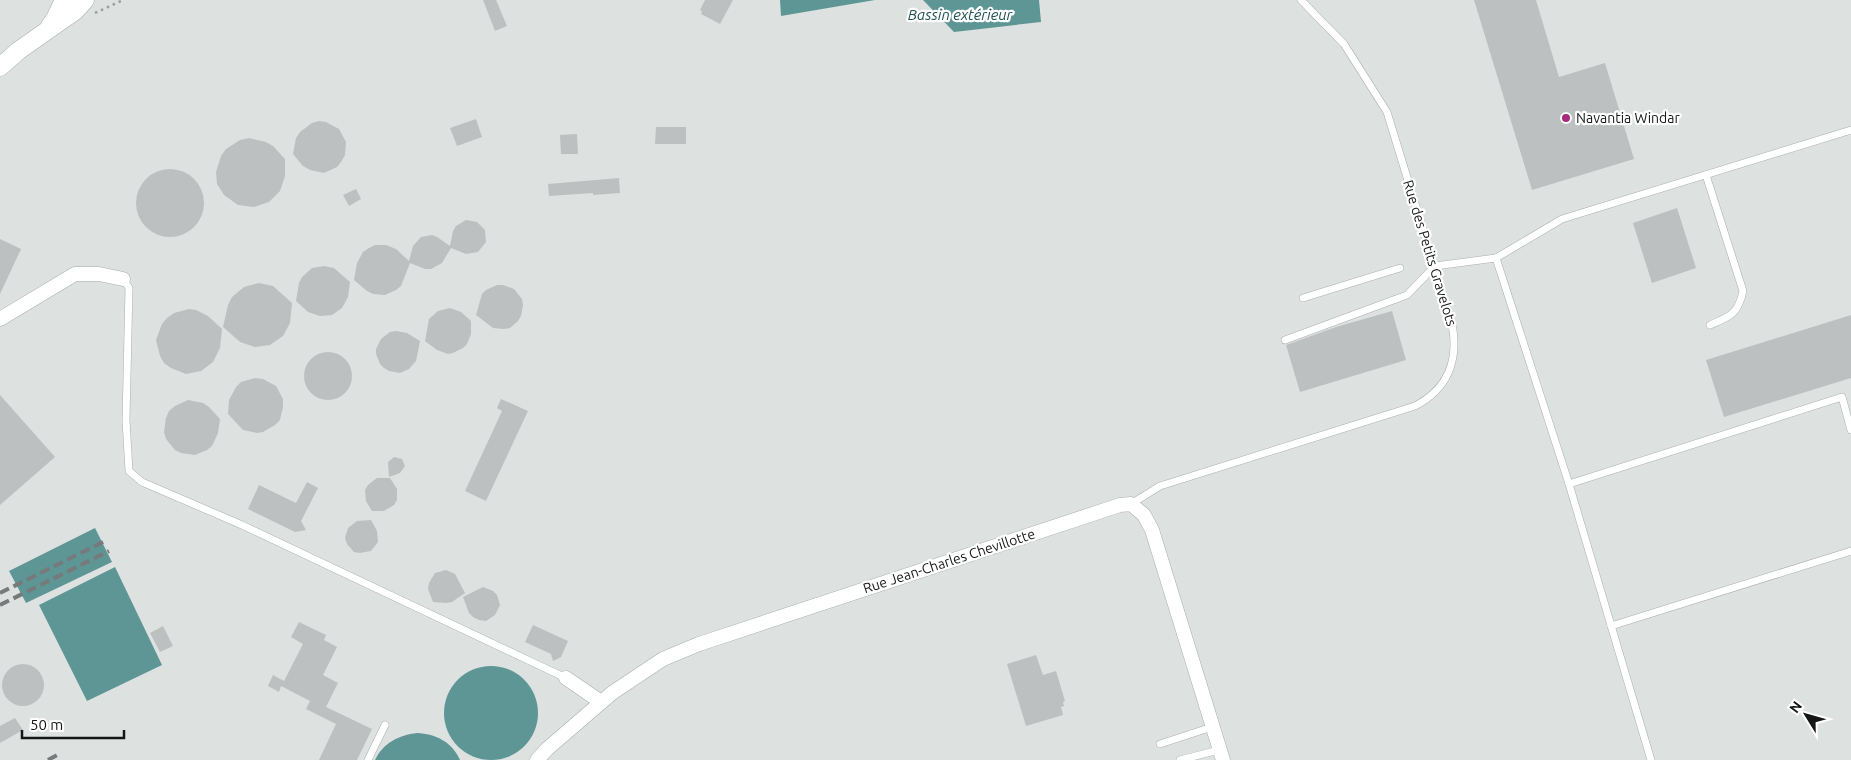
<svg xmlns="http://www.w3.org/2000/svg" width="1851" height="760" viewBox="0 0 1851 760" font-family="Ubuntu,sans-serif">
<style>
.water{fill:#5e9695}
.building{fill:#bcc0c0}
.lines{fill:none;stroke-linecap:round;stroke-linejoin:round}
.service-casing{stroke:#aaaeae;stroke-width:8}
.minor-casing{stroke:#aaaeae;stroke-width:15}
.tertiary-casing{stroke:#aaaeae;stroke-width:19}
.path{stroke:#9b9f9e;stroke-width:2.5;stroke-dasharray:2.5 4;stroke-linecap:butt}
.service{stroke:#fff;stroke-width:7}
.minor{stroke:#fff;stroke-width:14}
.tertiary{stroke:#fff;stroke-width:18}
.rail{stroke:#777a7a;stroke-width:4;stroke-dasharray:10 5;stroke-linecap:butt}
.poi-dot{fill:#a62b7e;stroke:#fff;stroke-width:2}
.labels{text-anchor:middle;stroke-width:4.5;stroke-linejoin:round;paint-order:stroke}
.poi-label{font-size:14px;fill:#151616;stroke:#fff;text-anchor:start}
.street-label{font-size:14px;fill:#151616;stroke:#fff}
.water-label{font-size:15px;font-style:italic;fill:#1f5150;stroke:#fff}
</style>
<rect width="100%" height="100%" fill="#dde2e1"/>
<g class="water">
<polygon points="780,0 875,0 781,16"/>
<polygon points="923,0 1039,0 1041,22 954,32"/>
<polygon points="95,528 112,562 26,603 9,571"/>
<polygon points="115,567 162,665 87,701 39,605"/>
<circle cx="491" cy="713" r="47"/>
<path d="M417 733C436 734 452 742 460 760H375C383 743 399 735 417 733Z"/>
</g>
<g class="building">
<polygon points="483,0 496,0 507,26 495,31"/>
<polygon points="705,0 733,0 720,24 701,14 702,11 700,10"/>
<polygon points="1474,0 1536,0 1559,77 1605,63 1634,159 1532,190"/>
<polygon points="476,119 482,137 457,146 450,128"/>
<polygon points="319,121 326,122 339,129 346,142 345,155 341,162 337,167 324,173 310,170 303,166 293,154 296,138 300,132 312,123"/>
<polygon points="656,127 686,127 686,144 655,144"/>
<polygon points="577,134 578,154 561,154 560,135"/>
<polygon points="249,138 266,142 273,146 285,159 285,176 280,191 269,202 254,207 238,205 224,195 217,184 216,172 221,156 226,149 240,140"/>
<circle cx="170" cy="203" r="34"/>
<polygon points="619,178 620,193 593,195 593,193 549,196 548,184"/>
<polygon points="356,189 361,199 349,206 343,195"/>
<polygon points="1677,208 1696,268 1652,283 1633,223"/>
<polygon points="466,220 477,222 485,230 486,242 478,252 466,254 451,248 442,263 431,269 425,269 410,263 401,286 396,290 385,295 373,294 367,291 354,280 357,263 363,252 369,248 375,245 386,245 396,249 409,261 413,246 421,237 432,235 437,237 450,246 453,231 456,226"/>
<polygon points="0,239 21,249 0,294"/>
<polygon points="324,266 334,268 350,282 348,297 342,308 332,315 320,316 308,312 296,301 299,283 302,277 312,268"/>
<polygon points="259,283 273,286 292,303 290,323 283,336 270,345 255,347 240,342 223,327 228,305 232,297 244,287"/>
<polygon points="497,285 503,285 514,289 522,299 523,305 521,316 518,321 510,328 504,329 493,328 476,315 482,294 486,290"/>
<polygon points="450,308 461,312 471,321 471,334 467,344 463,348 453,353 448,354 437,350 425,341 429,319 438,311"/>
<polygon points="189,309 196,310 208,316 222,329 220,348 213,362 201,371 186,374 171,368 164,363 160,356 156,340 162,324 167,318 174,313"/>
<polygon points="1392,311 1406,360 1300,392 1286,345 1336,327"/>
<polygon points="1851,315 1851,378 1724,417 1706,360"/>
<polygon points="396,331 407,333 420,341 416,361 409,369 400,373 389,371 384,368 380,364 376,354 376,349 381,339 390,332"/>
<circle cx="328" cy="376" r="24"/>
<polygon points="255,378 263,379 276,386 283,399 283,407 280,420 275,425 263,432 257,433 243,430 228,414 229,400 236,387 241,382"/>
<polygon points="0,395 55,457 0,505"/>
<polygon points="501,399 528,411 486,501 465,491 502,411 497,408"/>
<polygon points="188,400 203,403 209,407 220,419 218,433 212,446 207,450 195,455 181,453 175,450 166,439 164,432 166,418 169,411 175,406"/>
<polygon points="394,457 402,459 405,466 400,473 389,477 388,462"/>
<polygon points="377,478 390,478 397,489 397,500 394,505 384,511 372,511 366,501 365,490 368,485"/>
<polygon points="307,482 318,488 301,521 306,530 295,532 248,509 259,485 296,503"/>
<polygon points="371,520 377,531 378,542 371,551 360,553 354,552 347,544 345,538 348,528 357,521"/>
<polygon points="446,570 455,574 465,593 452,602 446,603 433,602 428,589 429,583 435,573"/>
<polygon points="483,587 493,591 497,595 500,605 495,615 486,621 479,620 473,617 469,613 463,597"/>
<polygon points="299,622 326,635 324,640 337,647 323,675 338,683 326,707 372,729 357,760 319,760 336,724 306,709 310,701 281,686 279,692 268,686 273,675 284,681 303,644 291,637"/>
<polygon points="533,625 568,641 561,657 553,661 551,654 525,642"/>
<polygon points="163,626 173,646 160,652 150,633"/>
<polygon points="1036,655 1043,675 1056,671 1065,701 1063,702 1064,706 1061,707 1063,715 1026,726 1007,664"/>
<circle cx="23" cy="685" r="21"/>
<polygon points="15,718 23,730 0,743 0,726"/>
</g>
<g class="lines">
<defs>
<g id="service">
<path d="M1706 175 1743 291C1738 314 1731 316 1710 325"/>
<polyline points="1496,258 1562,219 1851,130"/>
<polyline points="123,279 129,288 126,420 129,471 142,482 242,525 566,678"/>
<polyline points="1303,298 1400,268"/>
<polyline points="1285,340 1407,295 1435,266 1496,258 1569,484 1651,760"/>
<polyline points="1569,484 1842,397 1851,430"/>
<path d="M1131 504 1160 486 1415 406C1448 389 1459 360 1452 324L1387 112 1344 44 1301 0"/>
<polyline points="1611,626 1851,551"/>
<polyline points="1160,744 1212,727"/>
<polyline points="368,760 385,725"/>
<polyline points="1180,760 1219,750"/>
</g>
<g id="minor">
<polyline points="0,319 75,274 99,274 123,279"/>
<polyline points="566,678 601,702"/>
<polyline points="537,760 547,749 612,693 663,659 699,644 1120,505 1131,504 1144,515 1152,530 1223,760"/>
</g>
<g id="tertiary">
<polyline points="50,26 55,19 64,0"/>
<polyline points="0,67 18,51 75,11 85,0"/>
</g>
</defs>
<use href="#service" class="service-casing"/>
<use href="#minor" class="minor-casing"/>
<use href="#tertiary" class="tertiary-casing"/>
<polyline class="path" points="95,13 123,0"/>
<use href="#service" class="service"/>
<use href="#minor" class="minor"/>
<use href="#tertiary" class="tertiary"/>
<g class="rail">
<polyline points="0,593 105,541"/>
<polyline points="0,605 109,551"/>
<polyline points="48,760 57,755"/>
</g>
</g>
<circle class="poi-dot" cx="1566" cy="118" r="5"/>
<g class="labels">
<g class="poi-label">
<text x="1576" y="123">Navantia Windar</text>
</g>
<g class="street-label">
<text transform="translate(1430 253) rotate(73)" y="5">Rue des Petits Gravelots</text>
<text transform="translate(949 561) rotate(-18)" y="5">Rue Jean-Charles Chevillotte</text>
</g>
<g class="water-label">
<text x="960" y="20">Bassin extérieur</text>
</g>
</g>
<g transform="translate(1806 715) rotate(307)" stroke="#ffffff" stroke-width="4" paint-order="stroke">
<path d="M0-4L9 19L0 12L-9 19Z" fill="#151616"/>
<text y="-8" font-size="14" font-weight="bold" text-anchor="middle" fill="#151616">N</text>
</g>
<path d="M22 730v8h102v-8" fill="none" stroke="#151616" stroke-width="2.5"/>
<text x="30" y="730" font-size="15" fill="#151616" stroke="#ffffff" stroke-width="4" paint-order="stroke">50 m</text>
</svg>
